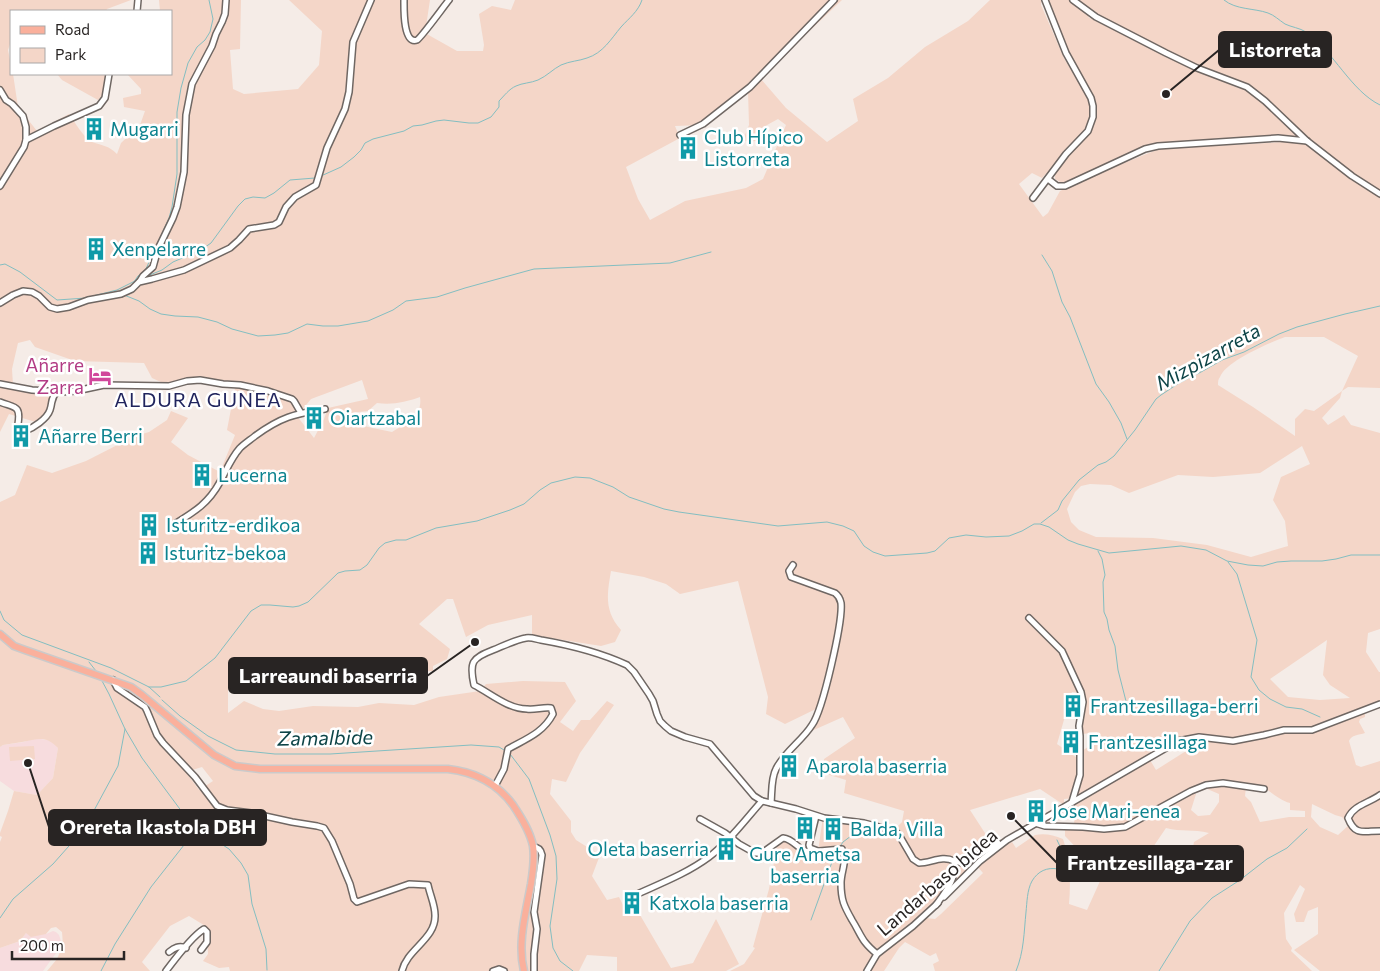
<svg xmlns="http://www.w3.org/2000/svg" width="1380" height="971" viewBox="0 0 1380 971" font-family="Commissioner,sans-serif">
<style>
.education{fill:#f7dcde}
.green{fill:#f4d6c8;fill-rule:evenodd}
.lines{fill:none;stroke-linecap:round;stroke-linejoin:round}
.stream{stroke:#83bec1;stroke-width:1}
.minor-casing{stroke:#6f6763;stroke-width:8}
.major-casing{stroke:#cbcaca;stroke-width:9}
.minor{stroke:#fff;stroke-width:5}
.major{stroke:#fab09c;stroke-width:6}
.labels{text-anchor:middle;stroke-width:5;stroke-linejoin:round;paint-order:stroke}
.culture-label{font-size:19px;fill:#0d838f;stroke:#fff;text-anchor:start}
.hotel-label{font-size:19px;fill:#b23c85;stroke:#fff;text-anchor:end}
.street-label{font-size:19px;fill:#282423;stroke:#fff}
.water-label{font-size:20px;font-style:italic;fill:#0d4447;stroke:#fff}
.neighbourhood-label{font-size:20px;letter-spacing:1px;fill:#20245d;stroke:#fff}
.leader{fill:none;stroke:#282423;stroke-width:2}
.callout-dot{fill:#282423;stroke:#fff;stroke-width:2}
.callout{fill:#282423;stroke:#282423;stroke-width:2}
.callout-label{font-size:20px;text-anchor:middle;font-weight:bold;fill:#fff}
</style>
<rect width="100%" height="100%" fill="#f5ece7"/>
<g class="education">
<polygon points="36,738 52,741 58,748 53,778 37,795 14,791 0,781 0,747 3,745 24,742"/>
<polygon points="53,931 56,932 59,935 61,941 59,949 43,971 0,971 0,948 20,941 26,933 46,934"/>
</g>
<g class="green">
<path d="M0 0H131L107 9 106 11H11V41L8 50 11 65V74H13L18 107 37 131 69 114C74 121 84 138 92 142 103 146 108 145 117 154L121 143 140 125 145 111 124 107 123 98 141 94V89L127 74H171V11H160L159 0H241L240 49 230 50 233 89 244 94 298 89 319 65 322 31 289 0H430L425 33 457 51H483L484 45 479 14 492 6 511 10 515 0H842L760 78 786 108 827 142 858 121 853 99 888 78 925 47 968 21 990 0H1380V388L1348 387 1342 391 1340 398 1322 418 1328 425 1344 415 1351 425 1380 433V629L1368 633 1366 652 1379 672H1380V702L1322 726 1309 728 1289 727 1232 738 1185 737 1075 798 1064 799V805L1040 789 970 810 994 847 926 913 873 956 865 971H730L744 964 755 948 753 947 769 889 777 846 781 841 786 840 806 852 818 851 823 817 893 831 902 822 904 811 844 793 846 780 823 773 824 759 855 738 843 717 807 733 820 707 785 724 766 714 768 697 738 581 680 594 666 584 644 577 611 571C607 594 604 611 621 630L615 642 601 646 532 635V615L488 625 466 637 453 599H447L419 624 450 649 447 659 433 666V671L411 672 366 663 365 673 267 686V658L249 660 245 675 228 690V713L244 701 263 709 279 711 313 706 358 707 379 703 414 705 439 697 480 691 486 684 523 681 565 682 576 701 560 722 573 731 581 720H590L607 701 614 705 580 753 566 782 552 779 550 794 571 821V832L576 840 600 855 592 876 607 900 619 897 624 907 640 915 671 968 693 963 716 919 739 964 726 971H617V957L587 955 579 971H230L229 967 219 968 203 961 208 954 207 927 189 916 170 926 142 962 150 971H47L57 959 63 945 62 932 56 927 51 928 46 934 31 937 26 933 20 941 0 948V842L2 837 0 836V833L8 811 14 791 37 795 53 778 58 748C46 735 38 739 22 742 16 743 9 744 3 745L0 747V502L15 495 27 465 52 473 86 461 135 436 149 432 167 420 171 411 188 418 171 442 188 455 220 472 235 435 227 430 235 388 220 384 163 383 152 378 144 363 75 361 35 347 30 340 18 343 12 369 13 385 52 391 49 411 39 423 9 414 0 432ZM1042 0 1050 7 1074 63 1095 100 1097 112 1090 132 1055 172V179L1060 182H1066L1141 147 1155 144 1252 137 1297 136C1286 125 1253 89 1238 88L1166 57 1088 17 1090 15 1089 8 1112 25 1199 65 1238 80 1256 90 1302 134 1297 143 1283 142 1250 144 1159 149 1109 169 1060 191 1048 213 1043 217 1019 184 1032 173 1042 178 1077 141 1091 123 1089 100 1064 58 1041 5ZM748 91 749 125 743 140 750 142 760 140 756 131 778 119 786 125 763 179 746 188 685 201 650 220 638 199 626 167 680 138 675 126 702 125ZM1285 337H1324L1358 356 1342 391 1314 411 1305 409 1295 419V436L1253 407 1218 385C1218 382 1218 379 1220 377 1226 361 1269 343 1285 337ZM362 380 368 399 328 408 324 419 314 438 297 416 311 399ZM420 397C423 416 406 423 392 432L368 427 355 422 349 413 368 411 377 403C393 405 406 402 420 397ZM1302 446 1310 464 1281 477 1273 500 1285 521 1288 546 1251 557 1207 545 1153 538 1096 537 1079 530 1071 522 1067 509 1075 492 1081 486 1090 484 1111 485 1129 493 1178 475 1213 477 1260 473ZM1327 640 1323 675 1330 685 1350 698 1320 700 1288 697 1270 679ZM1072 692 1082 693 1083 734 1097 732 1098 740 1082 751 1080 760 1057 744ZM202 767 213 781 199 790 186 772Z"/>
<polygon points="57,74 111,74 105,92 98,100 62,80"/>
<path d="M1365 711V717L1360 719 1359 722 1365 733C1359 735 1351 735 1349 741L1356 765 1361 767 1380 761V971H1320L1294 950 1318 934V907L1308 911 1304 922H1296L1294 914 1305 889 1300 885 1284 913 1286 939 1292 948 1291 951 1312 971H935L933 964 939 961 936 953 930 956 905 942 899 948 884 971H869C883 949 905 934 926 918L935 919 941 914 983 873 977 866 1009 841 1010 843 1012 842 1016 848 1035 835C1045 833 1053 835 1063 839 1070 859 1071 882 1069 904L1087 910 1105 870 1089 861 1065 836V829L1074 827 1075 802 1150 760 1156 770 1205 739 1233 743 1290 731H1316ZM1259 785C1270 790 1278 800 1290 803V810L1305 811V817H1289L1260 822 1251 802 1245 796 1246 786ZM1205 788 1219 794V802L1210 815 1198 816 1191 810 1196 794 1190 793ZM1312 804 1335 815 1342 817 1349 825 1338 835 1320 827 1311 817ZM1166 828C1181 832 1193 829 1209 833L1194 842 1188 872 1147 856Z"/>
<polygon points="34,746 35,759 10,761 9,747"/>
</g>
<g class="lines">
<g class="stream">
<path d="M1224 0C1236 10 1254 8 1268 13 1274 15 1279 20 1285 24 1291 27 1300 28 1306 32 1334 52 1351 91 1380 105"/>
<path d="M321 176 341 167 354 157 361 150 365 143 373 139 404 131 413 126 422 125 436 121 444 120 469 123H478L491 117 499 107V101C504 96 509 89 516 86 522 83 531 83 538 80 547 76 553 69 561 65 570 61 579 61 587 58 603 53 611 39 621 27 629 18 638 12 642 0"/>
<polyline points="1042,255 1052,271 1062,302 1070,317 1096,384 1109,402 1121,423 1127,439"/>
<polyline points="0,265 5,264 20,272 57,300 86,298"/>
<polyline points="145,277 162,270 173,262 201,250 211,243 238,206 245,199 253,197 265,198 274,193 290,180 315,178"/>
<polyline points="134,282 138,276 145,271 169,218 172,207 177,174 177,112 181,88 188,63 197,47 205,40 210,32 213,19 209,0"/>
<polyline points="124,295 139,301 150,309 161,314 175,316 198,317 217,322 232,329 258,336 275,335 288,333 307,324 323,326 338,326 368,321 393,310 406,301 437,297 465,288 534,269 670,263 711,252"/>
<polyline points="93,296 117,290 137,280"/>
<polyline points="1041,523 1058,510 1062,501 1079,480 1098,465 1106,462 1114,456 1135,430 1156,399 1161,395 1179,383 1201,372 1222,360 1244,352 1279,334 1297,327 1345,314 1380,306"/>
<polyline points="1098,551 1102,559 1105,575 1103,582 1104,612 1107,619 1109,630 1115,646 1118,670 1127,705"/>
<polyline points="1228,562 1237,574 1257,640 1251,677 1259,690 1270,699 1286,707 1302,709 1320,717"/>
<polyline points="0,611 4,620 22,635 111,668 149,687 160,697"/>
<polyline points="89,662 96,671"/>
<polyline points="101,679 109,694 125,729 142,758 191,824 229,849 241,863 248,875 252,904 266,949 267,970"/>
<polyline points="149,687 161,687 186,681 196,673 215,658 251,611 261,605 270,605 293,607 299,606 308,602 338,573 345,571 360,570 367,565 379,548 385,543 396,540 406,540 436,528 477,521 510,510 524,504 540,490 551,483 575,477 590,478 613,487 629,497 664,509 679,512 778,526 827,522 843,526 854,531 864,546 873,552 885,556 927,553 935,551 949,538 966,535 986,537 1009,536 1022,531 1034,524 1040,524 1049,527 1068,540 1078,544 1109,553 1181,546 1206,550 1227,561 1248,565 1263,566 1277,562 1291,561 1322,561 1336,559 1351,555 1380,555"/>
<polyline points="162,700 180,716 208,736 236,750 275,754 330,754 471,745 499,747 504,750"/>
<polyline points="510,754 529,779 550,835 556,856 557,879 550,926 553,948 560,961 573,971"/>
<polyline points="841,845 843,842 863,827"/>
<polyline points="0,918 13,899 53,864 84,829 118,766 125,729"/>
<polyline points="811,920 832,862 837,852"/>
<polyline points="101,971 115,944 151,887 184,845 191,824"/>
<path d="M1016 971C1024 952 1024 932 1026 912 1027 903 1027 890 1032 881 1038 871 1047 867 1058 869L1064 865 1065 857 1057 840"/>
<polyline points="1159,971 1190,921 1212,898 1240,880 1267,859 1287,848 1307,829"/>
</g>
<defs>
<g id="minor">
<path d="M404 0C404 8 403 45 417 40 421 38 444 6 449 0"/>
<polyline points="1073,0 1096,17 1166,53 1197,68 1247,87 1265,101 1307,141 1352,176 1380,194"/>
<polyline points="137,11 138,0"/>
<polyline points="0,90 6,100 12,104 23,116 26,127 26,140"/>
<polyline points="680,135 703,124 750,87 834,0"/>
<polyline points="1048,179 1057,186 1065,186 1145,149 1158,146 1278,138 1307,141"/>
<polyline points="0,186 24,147 26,140 54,126 99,106 105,98 109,74"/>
<polyline points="1033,198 1066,154 1088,131 1093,117 1093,106 1091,98 1066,53 1045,0"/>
<polyline points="140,281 143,276 153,267 158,249 173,218 177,207 184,172 186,115 192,84 212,46 216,34 222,22 225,14 226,0"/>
<polyline points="0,303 13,295 23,291 32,292 39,296 50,307 57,309 69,307 88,300 121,294 132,289 139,282 152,279 184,270 230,248 239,240 249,229 274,225 279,222 286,207 295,197 316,185 327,148 345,109 349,92 353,42 371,0"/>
<polyline points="0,384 32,390 62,392 76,391 104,385 169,386 187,381 200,380 223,384 240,385 268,391 292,399 294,401 301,413"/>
<path d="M0 402C15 408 21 405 18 424L21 429 25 431C33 428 47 419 50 410 53 401 50 400 57 391"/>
<path d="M173 525C194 512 208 504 220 482 226 471 231 458 240 448 244 444 250 440 255 436 281 417 294 414 325 409"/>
<polyline points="1029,618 1062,651 1081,692 1083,702 1079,726 1080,736 1080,775 1072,802"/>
<path d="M113 680 117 688 145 707 147 711 157 735 163 743 195 777 217 806 227 810 251 813 292 822 317 826 324 828 332 841 350 884 354 899 357 902 409 884 428 885C430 895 435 905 435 915 436 939 407 949 402 971"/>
<path d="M495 786 504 769 508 749C526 739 543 733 553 714L551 708C543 707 535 710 527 709 508 709 490 693 474 685 469 662 472 658 493 650 503 646 515 640 526 638 530 637 536 639 541 640 570 645 601 653 627 665L634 672 649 694 653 701 657 714 660 721 665 726 671 731 685 737 710 744 754 796 762 801 796 809 824 818 864 823 895 831 899 835 913 859 919 863C931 863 942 855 954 861 959 875 944 894 936 905"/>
<path d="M1380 795C1369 803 1354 805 1348 818 1355 836 1363 831 1380 831"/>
<path d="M771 803C772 793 771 778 776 769 784 752 802 741 812 725 823 710 843 621 841 603 840 598 839 596 835 593L791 577 789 571 793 565"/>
<polyline points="816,816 809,845 810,848 818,851"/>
<path d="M700 819 725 833 739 844 755 853H762L783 838C794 839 798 850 808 852L842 849C848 860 841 871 841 883 841 900 844 906 852 920 862 936 861 941 877 954"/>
<polyline points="1035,823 1045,826 1083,827 1104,829 1125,827 1191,791 1206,785 1223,783 1264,789"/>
<path d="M533 847C539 847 541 850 542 855L534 912 537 929 534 954V971"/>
<polyline points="954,861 963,863 968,862 998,843"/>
<path d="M633 896C659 884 686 874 709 857 729 842 745 820 762 801"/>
<polyline points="944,897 980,861 1007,840 1178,741 1199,737 1233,741 1264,735 1284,730 1312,730 1380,704"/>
<path d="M169 952C174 948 179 945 186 948"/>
<path d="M166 971C175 959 192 936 204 929L207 932V942L201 950"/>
<polyline points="493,971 499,969 504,971"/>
<polyline points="867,971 877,954 913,926 938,903"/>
</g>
<path id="major" d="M0 634 14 646 25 650 131 687 142 695 214 755 235 766 260 769H448C475 772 497 783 513 805 521 817 530 831 533 846 535 859 533 871 531 884 526 912 517 943 524 971"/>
</defs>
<use href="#minor" class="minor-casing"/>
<use href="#major" class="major-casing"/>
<use href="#minor" class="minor"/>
<use href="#major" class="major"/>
</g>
<defs>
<symbol id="building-bare" viewBox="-9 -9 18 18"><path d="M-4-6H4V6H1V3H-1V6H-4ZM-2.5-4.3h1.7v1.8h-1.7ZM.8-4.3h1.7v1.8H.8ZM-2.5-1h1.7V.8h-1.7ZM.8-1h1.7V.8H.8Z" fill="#0f9aa8" stroke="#fff" stroke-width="2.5" paint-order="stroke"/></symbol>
<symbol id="hotel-bare" viewBox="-9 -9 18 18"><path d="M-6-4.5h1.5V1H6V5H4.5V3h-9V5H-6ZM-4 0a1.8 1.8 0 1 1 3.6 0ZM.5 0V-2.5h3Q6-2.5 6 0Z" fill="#d1479c" stroke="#fff" stroke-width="2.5" paint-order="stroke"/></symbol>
</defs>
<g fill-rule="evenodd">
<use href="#building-bare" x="78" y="113" width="32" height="32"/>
<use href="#building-bare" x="672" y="132" width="32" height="32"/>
<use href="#building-bare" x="80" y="233" width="32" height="32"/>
<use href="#hotel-bare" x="84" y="360" width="32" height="32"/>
<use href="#building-bare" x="298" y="402" width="32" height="32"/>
<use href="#building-bare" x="5" y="420" width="32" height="32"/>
<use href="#building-bare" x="186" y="459" width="32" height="32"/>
<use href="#building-bare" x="133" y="509" width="32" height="32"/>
<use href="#building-bare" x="132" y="537" width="32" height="32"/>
<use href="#building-bare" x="1057" y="690" width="32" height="32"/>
<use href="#building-bare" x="1055" y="726" width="32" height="32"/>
<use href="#building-bare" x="773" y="750" width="32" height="32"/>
<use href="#building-bare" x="1020" y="795" width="32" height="32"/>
<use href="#building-bare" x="789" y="812" width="32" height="32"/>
<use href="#building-bare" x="817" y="813" width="32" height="32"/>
<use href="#building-bare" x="710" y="833" width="32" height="32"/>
<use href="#building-bare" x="616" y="887" width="32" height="32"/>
</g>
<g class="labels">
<g class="culture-label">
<text x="110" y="136">Mugarri</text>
<text x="704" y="144">Club Hípico<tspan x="704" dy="22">Listorreta</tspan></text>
<text x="112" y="256">Xenpelarre</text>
<text x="330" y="425">Oiartzabal</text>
<text x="38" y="443">Añarre Berri</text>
<text x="218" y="482">Lucerna</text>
<text x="166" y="532">Isturitz-erdikoa</text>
<text x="164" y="560">Isturitz-bekoa</text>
<text x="1090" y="713">Frantzesillaga-berri</text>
<text x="1088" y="749">Frantzesillaga</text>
<text x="806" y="773">Aparola baserria</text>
<text x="1052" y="818">Jose Mari-enea</text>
<text x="850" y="836">Balda, Villa</text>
<text x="709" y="856" text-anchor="end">Oleta baserria</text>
<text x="805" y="861" text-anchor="middle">Gure Ametsa<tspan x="805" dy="22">baserria</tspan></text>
<text x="649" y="910">Katxola baserria</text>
</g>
<g class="hotel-label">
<text x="84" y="372">Añarre<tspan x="84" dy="22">Zarra</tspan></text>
</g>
<g class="street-label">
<text transform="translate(937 882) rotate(-41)" y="7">Landarbaso bidea</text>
</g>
<g class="water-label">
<text transform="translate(1208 357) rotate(-29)" y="7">Mizpizarreta</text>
<text transform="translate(325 738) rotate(-1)" y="7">Zamalbide</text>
</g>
<g class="neighbourhood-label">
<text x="198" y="407">ALDURA GUNEA</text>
</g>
</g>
<path class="leader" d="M1166 94L1219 50M475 642L427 676M28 763L49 827M1011 816L1057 863"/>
<g class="callout-dot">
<circle cx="1166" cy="94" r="5"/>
<circle cx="475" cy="642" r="5"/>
<circle cx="28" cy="763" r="5"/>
<circle cx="1011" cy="816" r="5"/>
</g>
<g class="callout">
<rect x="1219" y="32" width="112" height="35" rx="5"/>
<rect x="229" y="658" width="198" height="35" rx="5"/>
<rect x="49" y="810" width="217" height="35" rx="5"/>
<rect x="1057" y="846" width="186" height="35" rx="5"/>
</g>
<g class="callout-label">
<text x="1275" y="57">Listorreta</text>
<text x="328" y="683">Larreaundi baserria</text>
<text x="158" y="834">Orereta Ikastola DBH</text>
<text x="1150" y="870">Frantzesillaga-zar</text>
</g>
<rect x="10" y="10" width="162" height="65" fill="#ffffff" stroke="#a9a7a7"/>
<rect x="20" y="26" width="25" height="8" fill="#fab09c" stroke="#a9a7a7"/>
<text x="55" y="35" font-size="15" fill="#282423">Road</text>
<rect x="20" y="48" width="25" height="15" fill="#f4d6c8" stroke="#a9a7a7"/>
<text x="55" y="60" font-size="15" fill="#282423">Park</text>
<path d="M12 951v8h112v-8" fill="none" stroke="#282423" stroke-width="2.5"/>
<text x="20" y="951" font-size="15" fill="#282423" stroke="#ffffff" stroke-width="4" paint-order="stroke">200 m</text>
</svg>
